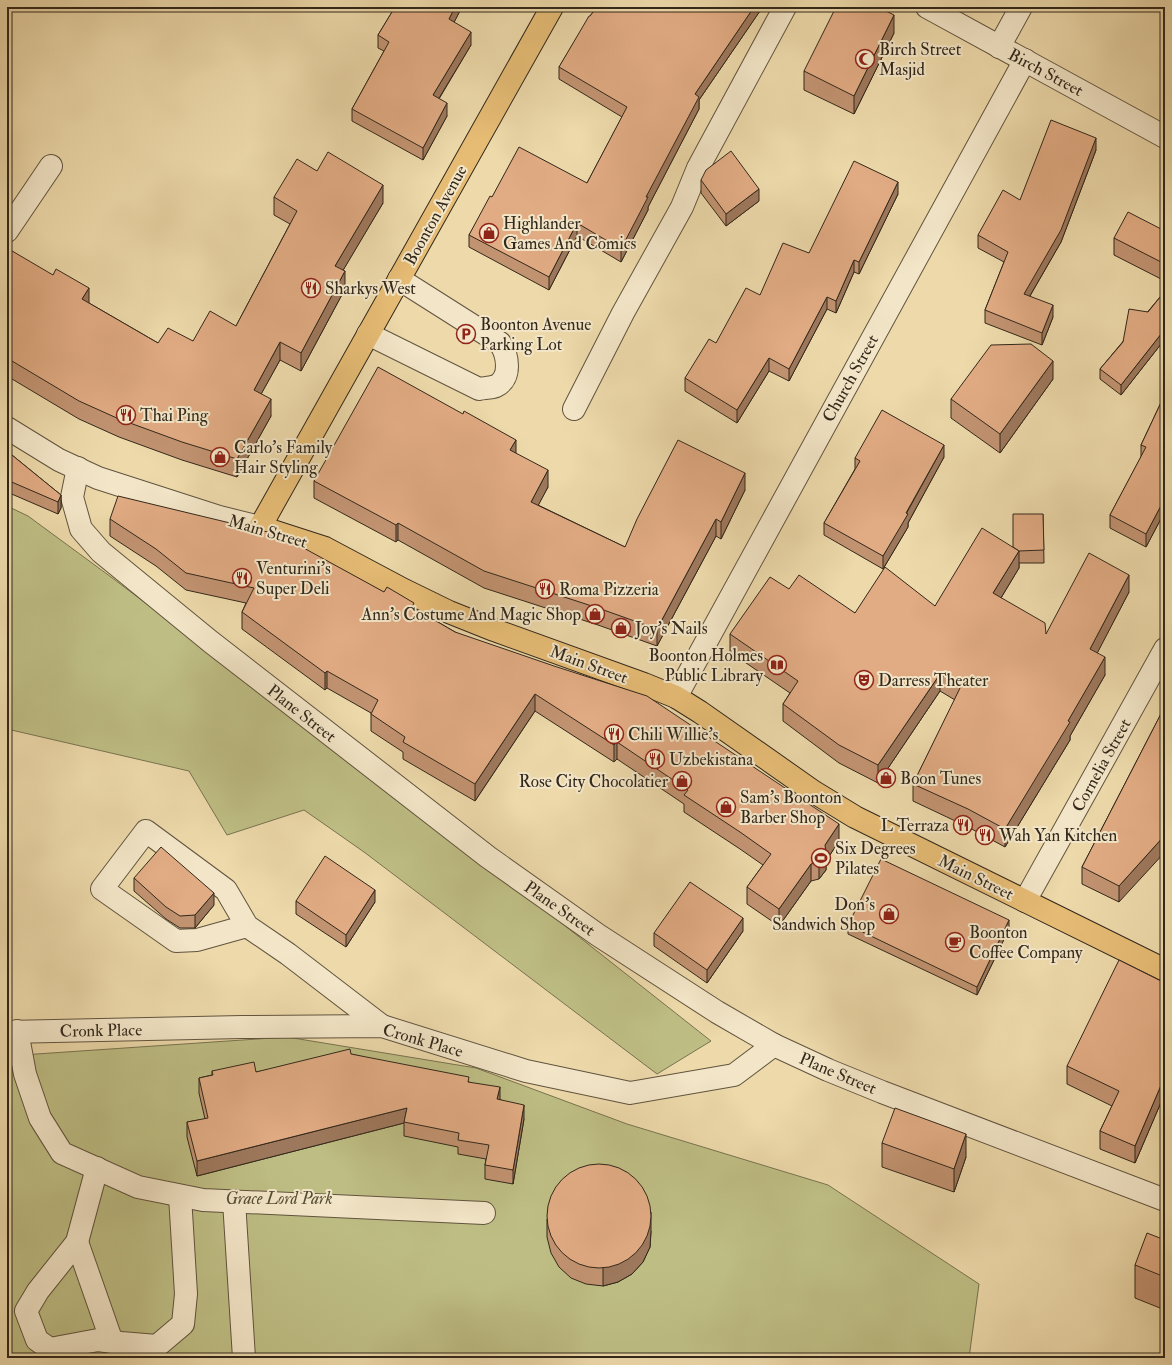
<svg xmlns="http://www.w3.org/2000/svg" width="1172" height="1365" viewBox="0 0 1172 1365" font-family="'IM FELL Double Pica',serif">
<style>
.green{fill:#bebe84;stroke:#787350}
.lines{fill:none;stroke-linecap:round;stroke-linejoin:round}
.minor-casing{stroke:#61543f;stroke-width:24}
.major-casing{stroke:#32281b;stroke-width:24}
.minor{stroke:#f3e6c8;stroke-width:22}
.major{stroke:#e6bc75;stroke-width:22}
.wall{fill:#c29371;stroke:#32281b}
.shaded-wall{fill:#9e785c;stroke:#32281b}
.building{fill:#e1ab83;stroke:#32281b}
.labels{text-anchor:middle;stroke-width:4;stroke-linejoin:round;paint-order:stroke}
.poi-label{font-size:17px;fill:#32281b;stroke:#f3e6c8;text-anchor:start}
.street-label{font-size:17px;fill:#32281b;stroke:#f3e6c8}
.park-label{font-size:17px;font-style:italic;fill:#554e35;stroke:#f3e6c8}
</style>
<rect width="100%" height="100%" fill="#edd9aa"/>
<filter id="stains"><feTurbulence type="fractalNoise" baseFrequency=".005" numOctaves="4"/><feColorMatrix values="0 0 0 0 .2 0 0 0 0 .09 0 0 0 0 .02 0 0 0 .5 -.17"/></filter>
<radialGradient id="worn" r=".72"><stop offset=".6" stop-color="#630" stop-opacity="0"/><stop offset="1" stop-color="#630" stop-opacity=".3"/></radialGradient>
<g class="green">
<polygon points="7,506 28,516 111,577 384,783 711,1041 657,1074 364,852 304,810 227,835 189,771 7,729"/>
<polygon points="287,1037 476,1068 627,1124 828,1185 979,1284 969,1358 7,1358 7,1056"/>
</g>
<g class="lines">
<defs>
<g id="minor">
<polyline points="927,7 1165,137"/>
<polyline points="999,47 1021,7"/>
<polyline points="7,231 51,166"/>
<path d="M368 334 479 389C484 388 491 388 496 386 512 378 508 355 500 343L399 279"/>
<polyline points="574,409 623,313 682,207 698,168 785,7"/>
<polyline points="7,428 59,460 98,478 219,517 260,527"/>
<polyline points="78,468 72,497 81,529 101,552 211,642 488,857 598,935 717,1012 774,1045 828,1070 882,1092 1165,1200"/>
<polyline points="676,697 1025,60"/>
<polyline points="1025,901 1165,649"/>
<polyline points="247,926 197,940 176,941 102,889 146,831 226,890 247,926 288,954 382,1026"/>
<polyline points="17,1031 25,1074 40,1118 62,1153 138,1187 203,1200 484,1213"/>
<polyline points="7,1032 242,1027 382,1026 526,1071 630,1093 734,1075 774,1045"/>
<polyline points="97,1168 77,1242 38,1291 26,1311 37,1340 50,1349 98,1340 121,1343 157,1346 183,1324 186,1294 180,1196"/>
<polyline points="234,1201 244,1358"/>
<polyline points="77,1242 112,1342"/>
</g>
<polyline id="major" points="552,7 260,527 325,548 404,590 449,612 494,630 644,684 676,697 700,712 814,792 855,817 1165,970"/>
</defs>
<use href="#minor" class="minor-casing"/>
<use href="#major" class="major-casing"/>
<use href="#minor" class="minor"/>
<use href="#major" class="major"/>
</g>
<g class="wall">
<polygon points="395,7 462,7 454,22 471,45 439,99 447,116 423,160 352,121 352,109 384,51 378,48 378,35"/>
<polygon points="597,7 769,7 767,10 762,8 699,100 699,109 648,207 648,210 621,262 577,236 549,290 469,247 469,235 492,197 587,183 622,117 559,79 559,67 590,16"/>
<polygon points="1158,7 1165,7 1165,10"/>
<polygon points="894,33 854,114 804,90 804,71"/>
<polygon points="1096,150 1061,242 1030,296 1053,317 1042,345 985,323 985,310 1004,262 978,248 978,235 1020,200"/>
<polygon points="317,171 383,203 343,270 345,289 301,371 280,360 261,394 271,416 237,477 182,460 119,437 79,419 7,376 7,248 89,303 158,343 193,341 236,326 290,224 274,215 274,197"/>
<polygon points="701,180 759,201 726,226 701,193"/>
<polygon points="898,194 859,274 854,272 836,313 827,309 789,381 769,371 737,423 685,391 685,378 716,343 760,295 809,253"/>
<polygon points="1165,231 1165,281 1114,255 1114,238"/>
<polygon points="1165,291 1165,339 1121,395 1100,379 1100,369"/>
<polygon points="1053,379 1000,453 951,418 951,399"/>
<polygon points="1165,394 1165,511 1146,547 1110,528 1110,515 1141,457 1141,445"/>
<polygon points="7,451 61,495 61,508 58,514 7,492"/>
<polygon points="516,453 548,487 538,505 625,547 745,490 721,539 716,536 657,646 598,625 484,588 398,540 396,542 314,498 314,481"/>
<polygon points="944,457 908,523 908,527 883,569 824,535 824,523 855,469 855,458"/>
<polygon points="1043,514 1044,563 1019,563 1019,568 1001,598 1046,634 1129,592 1097,653 1105,675 1070,736 1070,740 1005,847 968,827 913,801 913,784 955,700 940,691 878,783 839,763 783,721 783,704 790,693 730,652 730,634 789,589 855,613 935,606 1013,547"/>
<polygon points="110,519 414,608 455,632 839,841 826,861 826,870 819,879 811,881 779,926 747,904 747,887 763,865 740,849 684,812 684,804 617,759 614,762 535,711 475,801 403,759 403,752 371,731 371,713 327,688 325,690 242,629 242,612 246,603 186,590 156,566 110,536"/>
<polygon points="1165,706 1119,902 1082,884 1082,867"/>
<polygon points="134,878 214,905 195,928 180,928 166,919 134,891"/>
<polygon points="296,901 375,902 346,947 296,914"/>
<polygon points="848,925 1009,929 977,995 848,934"/>
<polygon points="743,931 707,983 654,946 654,933"/>
<polygon points="1165,983 1165,1093 1135,1163 1100,1149 1100,1131 1112,1106 1067,1084 1067,1066"/>
<polygon points="351,1054 469,1082 500,1099 524,1119 513,1184 485,1179 485,1165 486,1159 458,1154 458,1147 404,1136 404,1123 197,1176 187,1137 187,1122 205,1119 199,1093 199,1078 212,1075 212,1071 256,1072"/>
<polygon points="882,1143 966,1157 954,1192 882,1167"/>
<polygon points="547,1219 651,1231 650,1247 643,1262 632,1274 618,1282 603,1286 586,1284 571,1278 559,1267 551,1253 547,1237"/>
<polygon points="1165,1240 1165,1310 1135,1298 1135,1265"/>
</g>
<g class="shaded-wall">
<polygon points="455,7 462,7 449,32 449,19"/>
<polygon points="754,7 762,7 762,8 699,100 699,109 648,207 648,210 621,262 621,249 695,94"/>
<polygon points="894,15 894,33 854,114 854,96"/>
<polygon points="471,32 471,45 433,108 433,95"/>
<polygon points="447,103 447,116 423,160 423,148"/>
<polygon points="1096,138 1096,150 1061,242 1024,306 1024,294"/>
<polygon points="898,182 898,194 859,274 859,262"/>
<polygon points="383,185 383,203 335,284 335,266"/>
<polygon points="759,189 759,201 726,226 726,214"/>
<polygon points="577,223 577,236 549,290 549,277"/>
<polygon points="854,260 854,272 836,313 836,301"/>
<polygon points="345,271 345,289 301,371 301,353"/>
<polygon points="89,288 89,306 82,299"/>
<polygon points="827,297 827,309 789,381 789,369"/>
<polygon points="1053,305 1053,317 1042,345 1042,333"/>
<polygon points="1165,329 1165,339 1121,395 1121,385"/>
<polygon points="280,342 280,360 254,407 254,390"/>
<polygon points="769,358 769,371 737,423 737,410"/>
<polygon points="1053,361 1053,379 1000,453 1000,434"/>
<polygon points="271,399 271,416 237,477 237,459"/>
<polygon points="516,440 516,457 510,450"/>
<polygon points="944,445 944,457 908,523 908,527 883,569 883,556"/>
<polygon points="548,470 548,487 531,519 531,502"/>
<polygon points="745,473 745,490 721,539 721,522"/>
<polygon points="61,495 61,508 58,514 58,502"/>
<polygon points="1165,498 1165,511 1146,547 1146,534"/>
<polygon points="716,519 716,536 657,646 657,629"/>
<polygon points="398,523 398,540 396,542 396,525"/>
<polygon points="1019,551 1019,568 993,611 993,593"/>
<polygon points="1129,575 1129,592 1090,667 1090,649"/>
<polygon points="1105,657 1105,675 1070,736 1070,740 1005,847 1005,829"/>
<polygon points="327,671 327,688 325,690 325,673"/>
<polygon points="940,674 940,691 878,783 878,765"/>
<polygon points="535,694 535,711 475,801 475,784"/>
<polygon points="617,742 617,759 614,762 614,745"/>
<polygon points="839,824 839,841 826,861 826,870 819,879 819,862 825,845"/>
<polygon points="1165,835 1165,852 1119,902 1119,886"/>
<polygon points="811,864 811,881 779,926 779,909"/>
<polygon points="375,890 375,902 346,947 346,935"/>
<polygon points="214,893 214,905 195,928 195,915"/>
<polygon points="743,918 743,931 707,983 707,970"/>
<polygon points="1009,920 1009,929 977,995 977,987"/>
<polygon points="1165,1076 1165,1093 1135,1163 1135,1146"/>
<polygon points="500,1087 500,1101 497,1099"/>
<polygon points="524,1105 524,1119 513,1184 513,1170"/>
<polygon points="407,1108 404,1123 197,1176 197,1161"/>
<polygon points="966,1134 966,1157 954,1192 954,1169"/>
<polygon points="651,1212 651,1231 650,1247 643,1262 632,1274 618,1282 603,1286 603,1268"/>
</g>
<g class="building">
<polygon points="395,7 455,7 449,19 471,32 433,95 447,103 423,148 352,109 389,42 378,35"/>
<polygon points="597,7 754,7 695,94 699,97 646,197 648,197 621,249 577,223 549,277 469,235 490,196 492,197 519,147 587,183 627,107 559,67 589,16 590,16"/>
<polygon points="836,7 878,7 894,15 854,96 804,71"/>
<polygon points="1051,120 1096,138 1061,230 1024,294 1053,305 1042,333 985,310 1008,252 978,235 1003,190 1020,200"/>
<polygon points="731,151 759,189 726,214 701,180 706,170"/>
<polygon points="328,152 383,185 335,266 345,271 301,353 280,342 254,390 271,399 237,459 182,442 119,419 79,401 7,358 7,248 53,275 56,269 89,288 82,299 158,343 168,328 193,341 210,311 236,326 297,211 274,197 297,159 317,171"/>
<polygon points="854,161 898,182 859,262 854,260 836,301 827,297 789,369 769,358 737,410 685,378 709,339 716,343 746,288 760,295 783,243 809,253"/>
<polygon points="1128,212 1165,231 1165,264 1114,238"/>
<polygon points="1165,291 1165,329 1121,385 1100,369 1123,342 1129,309 1148,312"/>
<polygon points="1031,344 1053,361 1000,434 951,399 991,345"/>
<polygon points="378,367 463,414 464,411 516,440 510,450 548,470 531,502 625,547 637,519 678,440 745,473 721,522 716,519 657,629 598,608 484,571 398,523 396,525 314,481"/>
<polygon points="1165,394 1165,498 1146,534 1110,515 1146,447 1141,445"/>
<polygon points="882,410 944,445 906,513 908,514 883,556 824,523 860,461 855,458"/>
<polygon points="7,451 61,495 58,502 7,480"/>
<polygon points="118,496 280,535 384,592 387,587 414,603 412,607 455,632 554,666 647,696 839,824 825,845 826,853 819,862 811,864 779,909 747,887 771,854 740,832 684,795 688,790 617,742 614,745 535,694 475,784 403,742 405,737 371,714 378,700 327,671 325,673 242,612 254,588 186,573 156,549 110,519"/>
<polygon points="1013,514 1043,514 1044,550 1019,551 1013,547"/>
<polygon points="982,528 1019,551 993,593 1045,623 1046,634 1089,553 1129,575 1090,649 1105,657 1068,721 1070,722 1005,829 968,809 913,784 961,686 940,674 878,765 839,745 783,704 798,681 730,634 770,577 789,589 799,575 855,613 885,567 935,606"/>
<polygon points="1165,706 1165,835 1119,886 1082,867"/>
<polygon points="161,847 214,893 195,915 180,916 166,907 134,878"/>
<polygon points="325,856 375,890 346,935 296,901"/>
<polygon points="881,859 1009,920 977,987 848,925"/>
<polygon points="690,882 743,918 707,970 654,933"/>
<polygon points="1119,960 1165,983 1165,1076 1135,1146 1100,1131 1119,1091 1067,1066"/>
<polygon points="350,1049 351,1054 469,1077 468,1082 500,1087 497,1099 524,1105 513,1170 485,1165 489,1145 458,1140 459,1133 404,1122 407,1108 197,1161 187,1122 208,1118 199,1078 213,1075 212,1071 254,1062 256,1072"/>
<polygon points="895,1108 966,1134 954,1169 882,1143"/>
<circle cx="599" cy="1216" r="52"/>
<polygon points="1147,1233 1165,1240 1165,1277 1135,1265"/>
</g>
<defs>
<symbol id="mosque-ring" viewBox="-11 -11 22 22"><circle r="9.5" fill="#f3e6c8" stroke="#8f2418" stroke-width="1.5"/><path d="M3.5-4.9A6 6 0 1 0 3.5 4.9A5 5 0 1 1 3.5-4.9Z" fill="#8f2418"/></symbol>
<symbol id="shop-ring" viewBox="-11 -11 22 22"><circle r="9.5" fill="#f3e6c8" stroke="#8f2418" stroke-width="1.5"/><path d="M-5-2.5h2.3a2.7 3.5 0 0 1 5.4 0H5L5.5 6h-11ZM-1.5-2.5h3a1.5 2.3 0 0 0-3 0Z" fill="#8f2418"/></symbol>
<symbol id="restaurant-ring" viewBox="-11 -11 22 22"><circle r="9.5" fill="#f3e6c8" stroke="#8f2418" stroke-width="1.5"/><path d="M-5-6h1v4h1v-4h1v4h1v-4h1v5L-1.5 .5V6h-2V.5L-5-1ZM5-6V6H3V1.5H1.5Q1.5-4 5-6Z" fill="#8f2418"/></symbol>
<symbol id="parking-ring" viewBox="-11 -11 22 22"><circle r="9.5" fill="#f3e6c8" stroke="#8f2418" stroke-width="1.5"/><path d="M-3.5-5.5H1a3.5 3.5 0 0 1 0 7H-1V5.5H-3.5ZM-1-3.4V-.6H.8a1.4 1.4 0 0 0 0-2.8Z" fill="#8f2418"/></symbol>
<symbol id="library-ring" viewBox="-11 -11 22 22"><circle r="9.5" fill="#f3e6c8" stroke="#8f2418" stroke-width="1.5"/><path d="M-6-4Q-3-5.5-.7-3.5V5Q-3 3-6 4ZM6-4Q3-5.5 .7-3.5V5Q3 3 6 4Z" fill="#8f2418"/></symbol>
<symbol id="theatre-ring" viewBox="-11 -11 22 22"><circle r="9.5" fill="#f3e6c8" stroke="#8f2418" stroke-width="1.5"/><path d="M-5-5.5Q0-4 5-5.5V0Q5 5 0 6Q-5 5-5 0ZM-3.3-2.5H-1v1.5H-3.3ZM1-2.5H3.3v1.5H1ZM-2.8 1Q0 5.5 2.8 1Z" fill="#8f2418"/></symbol>
<symbol id="stadium-ring" viewBox="-11 -11 22 22"><circle r="9.5" fill="#f3e6c8" stroke="#8f2418" stroke-width="1.5"/><path d="M0-5a6.5 5 0 1 0 0 10a6.5 5 0 1 0 0-10ZM-3.5-1.8h7v3.6h-7Z" fill="#8f2418"/></symbol>
<symbol id="cafe-ring" viewBox="-11 -11 22 22"><circle r="9.5" fill="#f3e6c8" stroke="#8f2418" stroke-width="1.5"/><path d="M-5.5-4.5H6V0H3Q3 3.5 0 3.5H-2.5Q-5.5 3.5-5.5 0ZM3-3.2v2h1.7v-2ZM-6 4.5H4V6H-6Z" fill="#8f2418"/></symbol>
</defs>
<g fill-rule="evenodd">
<use href="#mosque-ring" x="854" y="48" width="22" height="22"/>
<use href="#shop-ring" x="478" y="222" width="22" height="22"/>
<use href="#restaurant-ring" x="300" y="277" width="22" height="22"/>
<use href="#parking-ring" x="455" y="323" width="22" height="22"/>
<use href="#restaurant-ring" x="115" y="404" width="22" height="22"/>
<use href="#shop-ring" x="209" y="446" width="22" height="22"/>
<use href="#restaurant-ring" x="231" y="567" width="22" height="22"/>
<use href="#restaurant-ring" x="534" y="578" width="22" height="22"/>
<use href="#shop-ring" x="584" y="603" width="22" height="22"/>
<use href="#shop-ring" x="610" y="617" width="22" height="22"/>
<use href="#library-ring" x="766" y="654" width="22" height="22"/>
<use href="#theatre-ring" x="853" y="669" width="22" height="22"/>
<use href="#restaurant-ring" x="603" y="723" width="22" height="22"/>
<use href="#restaurant-ring" x="644" y="748" width="22" height="22"/>
<use href="#shop-ring" x="875" y="767" width="22" height="22"/>
<use href="#shop-ring" x="671" y="770" width="22" height="22"/>
<use href="#shop-ring" x="715" y="796" width="22" height="22"/>
<use href="#restaurant-ring" x="952" y="814" width="22" height="22"/>
<use href="#restaurant-ring" x="974" y="824" width="22" height="22"/>
<use href="#stadium-ring" x="810" y="847" width="22" height="22"/>
<use href="#shop-ring" x="878" y="903" width="22" height="22"/>
<use href="#cafe-ring" x="944" y="931" width="22" height="22"/>
</g>
<g class="labels">
<g class="poi-label">
<text x="879" y="55">Birch Street<tspan x="879" dy="20">Masjid</tspan></text>
<text x="503" y="229">Highlander<tspan x="503" dy="20">Games And Comics</tspan></text>
<text x="325" y="294">Sharkys West</text>
<text x="480" y="330">Boonton Avenue<tspan x="480" dy="20">Parking Lot</tspan></text>
<text x="140" y="421">Thai Ping</text>
<text x="234" y="453">Carlo's Family<tspan x="234" dy="20">Hair Styling</tspan></text>
<text x="256" y="574">Venturini's<tspan x="256" dy="20">Super Deli</tspan></text>
<text x="559" y="595">Roma Pizzeria</text>
<text x="581" y="620" text-anchor="end">Ann’s Costume And Magic Shop</text>
<text x="635" y="634">Joy’s Nails</text>
<text x="763" y="661" text-anchor="end">Boonton Holmes<tspan x="763" dy="20">Public Library</tspan></text>
<text x="878" y="686">Darress Theater</text>
<text x="628" y="740">Chili Willie's</text>
<text x="669" y="765">Uzbekistana</text>
<text x="900" y="784">Boon Tunes</text>
<text x="668" y="787" text-anchor="end">Rose City Chocolatier</text>
<text x="740" y="803">Sam’s Boonton<tspan x="740" dy="20">Barber Shop</tspan></text>
<text x="949" y="831" text-anchor="end">L Terraza</text>
<text x="999" y="841">Wah Yan Kitchen</text>
<text x="835" y="854">Six Degrees<tspan x="835" dy="20">Pilates</tspan></text>
<text x="875" y="910" text-anchor="end">Don’s<tspan x="875" dy="20">Sandwich Shop</tspan></text>
<text x="969" y="938">Boonton<tspan x="969" dy="20">Coffee Company</tspan></text>
</g>
<g class="street-label">
<text transform="translate(1046 72) rotate(28)" y="6">Birch Street</text>
<text transform="translate(435 215) rotate(-61)" y="6">Boonton Avenue</text>
<text transform="translate(850 378) rotate(-61)" y="6">Church Street</text>
<text transform="translate(268 531) rotate(16)" y="6">Main Street</text>
<text transform="translate(589 664) rotate(20)" y="6">Main Street</text>
<text transform="translate(302 713) rotate(38)" y="6">Plane Street</text>
<text transform="translate(1101 765) rotate(-61)" y="6">Cornelia Street</text>
<text transform="translate(976 877) rotate(26)" y="6">Main Street</text>
<text transform="translate(560 908) rotate(35)" y="6">Plane Street</text>
<text transform="translate(101 1030) rotate(-1)" y="6">Cronk Place</text>
<text transform="translate(423 1040) rotate(16)" y="6">Cronk Place</text>
<text transform="translate(838 1073) rotate(23)" y="6">Plane Street</text>
</g>
<g class="park-label">
<text x="279" y="1204">Grace Lord Park</text>
</g>
</g>
<rect width="1172" height="1365" fill="none" stroke="#edd9aa" stroke-width="24"/>
<rect x="8" y="8" width="1156" height="1349" fill="none" stroke="#32281b" stroke-width="2"/>
<rect x="12" y="12" width="1148" height="1341" fill="none" stroke="#32281b"/>
<rect width="100%" height="100%" filter="url(#stains)"/>
<rect width="100%" height="100%" fill="url(#worn)"/>
</svg>
